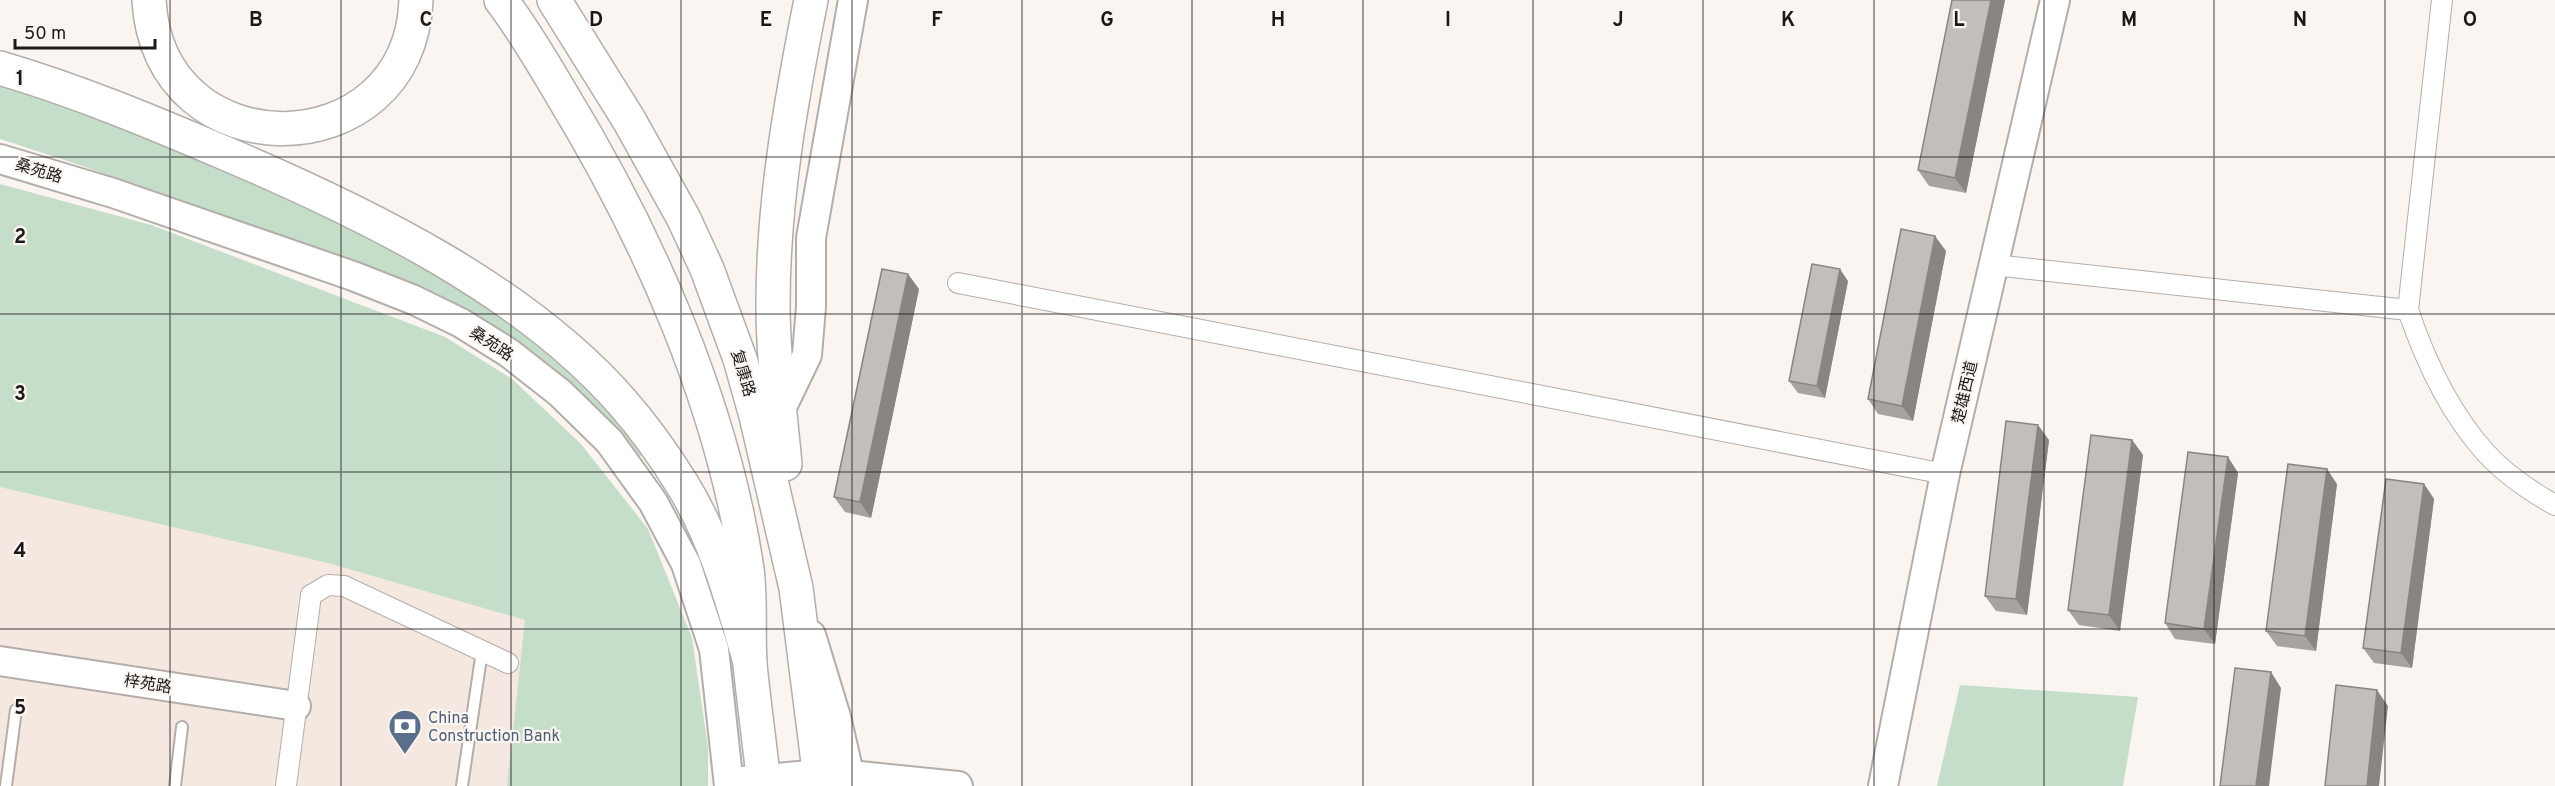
<svg xmlns="http://www.w3.org/2000/svg" width="2555" height="786" viewBox="0 0 2555 786" font-family="Overpass,'Noto Sans SC',sans-serif">
<style>
.built{fill:#f5e8e0}
.green{fill:#c5deca}
.lines{fill:none;stroke-linecap:round;stroke-linejoin:round}
.lane-casing{stroke:#b4aeab;stroke-width:14}
.street-casing{stroke:#b4aeab;stroke-width:22}
.secondary-casing{stroke:#b4aeab;stroke-width:32}
.highway-casing{stroke:#b4aeab;stroke-width:36}
.lane{stroke:#fff;stroke-width:10}
.street{stroke:#fff;stroke-width:20}
.secondary{stroke:#fff;stroke-width:28}
.highway{stroke:#fff;stroke-width:33}
.wall{fill:#a8a3a0}
.shaded-wall{fill:#888582}
.building{fill:#c3beba;stroke:#888582;stroke-width:1.5}
.grid{fill:none;stroke:#1b1918;stroke-width:1.5;stroke-opacity:0.55}
.labels{text-anchor:middle;stroke-width:4.5;stroke-linejoin:round;paint-order:stroke}
.street-label{font-size:16px;fill:#1b1918;stroke:#fbf5f1}
.service-label{font-size:16px;fill:#4e5e75;stroke:#fbf5f1;text-anchor:start}
.grid-label{font-size:20px;text-anchor:middle;font-weight:bold;fill:#1b1918;stroke:#fbf5f1;stroke-width:4.5;stroke-linejoin:round;paint-order:stroke}
</style>
<rect width="100%" height="100%" fill="#fbf5f1"/>
<polygon class="built" points="0,184 151,225 445,337 512,379 581,444 648,529 692,638 708,748 708,786 0,786"/>
<g class="green">
<path d="M0 81 92 113 264 185 362 233 488 303 609 405 643 454 638 458C600 411 557 367 506 334 435 287 351 260 270 232 180 200 91 168 0 139Z"/>
<polygon points="0,184 151,225 445,337 512,379 581,444 648,529 692,638 708,748 708,786 507,786 525,620 328,563 0,487"/>
<polygon points="1960,685 2138,697 2123,786 1937,786"/>
</g>
<g class="lines">
<defs>
<g id="lane">
<polyline points="6,786 16,710"/>
<polyline points="175,786 182,727"/>
<polyline points="462,786 482,651"/>
</g>
<g id="street">
<path d="M2442 0 2408 310C2425 360 2449 412 2485 452 2504 473 2530 491 2555 505"/>
<polyline points="1994,265 2408,310"/>
<polyline points="958,283 1945,474"/>
<polyline points="286,786 311,595 328,585 344,586 508,663"/>
</g>
<g id="secondary">
<polyline points="0,159 113,193 353,276 414,300 461,323 509,353 560,393 609,441 653,502 686,564 714,649 729,786"/>
<polyline points="780,411 807,355 811,307 811,238 853,0"/>
<polyline points="811,635 836,717 852,786"/>
<polyline points="0,661 296,706"/>
<polyline points="742,781 821,774 850,775 958,786"/>
<polyline points="1883,786 1945,474 2055,0"/>
</g>
<g id="highway">
<path d="M149 0C158 173 410 170 416 0"/>
<path d="M501 0C524 30 543 63 562 95 649 238 722 403 747 569 751 601 748 633 750 664 754 705 760 745 764 786"/>
<polyline points="554,0 629,120 684,219 707,269 740,359 756,416 796,588 821,786"/>
<path d="M0 68C78 91 152 122 227 154 363 212 523 289 622 402 644 427 664 455 682 484 716 539 732 600 750 662"/>
<path d="M785 464C780 411 773 357 773 304 773 202 791 100 811 0"/>
</g>
</defs>
<use href="#lane" class="lane-casing"/>
<use href="#street" class="street-casing"/>
<use href="#secondary" class="secondary-casing"/>
<use href="#highway" class="highway-casing"/>
<use href="#lane" class="lane"/>
<use href="#street" class="street"/>
<use href="#secondary" class="secondary"/>
<use href="#highway" class="highway"/>
</g>
<g class="wall">
<polygon points="1952,0 2005,0 1966,193 1929,186 1918,170"/>
<polygon points="1946,251 1913,421 1878,414 1868,399"/>
<polygon points="1848,281 1825,398 1798,393 1789,381"/>
<polygon points="919,289 871,518 845,512 834,497"/>
<polygon points="2049,440 2027,615 1996,611 1985,596"/>
<polygon points="2132,440 2143,455 2120,631 2079,625 2068,610"/>
<polygon points="2228,457 2238,473 2215,644 2175,639 2165,623"/>
<polygon points="2337,484 2316,651 2277,646 2266,631"/>
<polygon points="2424,484 2434,499 2412,668 2374,663 2363,648"/>
</g>
<g class="shaded-wall">
<polygon points="1991,0 2005,0 1966,193 1955,178"/>
<polygon points="1935,236 1946,251 1913,421 1902,406"/>
<polygon points="1840,269 1848,281 1825,398 1817,386"/>
<polygon points="908,274 919,289 871,518 860,502"/>
<polygon points="2038,425 2049,440 2027,615 2016,599"/>
<polygon points="2132,440 2143,455 2120,631 2109,615"/>
<polygon points="2228,457 2238,473 2215,644 2204,629"/>
<polygon points="2327,469 2337,484 2316,651 2305,636"/>
<polygon points="2424,484 2434,499 2412,668 2401,653"/>
<polygon points="2271,672 2281,688 2269,786 2256,786"/>
<polygon points="2377,690 2388,706 2379,786 2367,786"/>
</g>
<g class="building">
<polygon points="1952,0 1991,0 1955,178 1918,170"/>
<polygon points="1901,229 1935,236 1902,406 1868,399"/>
<polygon points="1812,264 1840,269 1817,386 1789,381"/>
<polygon points="882,269 908,274 860,502 834,497"/>
<polygon points="2006,421 2038,425 2016,599 1985,596"/>
<polygon points="2091,435 2132,440 2109,615 2068,610"/>
<polygon points="2188,452 2228,457 2204,629 2165,623"/>
<polygon points="2288,464 2327,469 2305,636 2266,631"/>
<polygon points="2386,479 2424,484 2401,653 2363,648"/>
<polygon points="2235,668 2271,672 2256,786 2220,786"/>
<polygon points="2336,685 2377,690 2367,786 2325,786"/>
</g>
<path class="grid" d="M170 0V786M341 0V786M511 0V786M681 0V786M852 0V786M1022 0V786M1192 0V786M1363 0V786M1533 0V786M1703 0V786M1874 0V786M2044 0V786M2214 0V786M2385 0V786M0 157H2555M0 314H2555M0 472H2555M0 629H2555"/>
<defs>
<symbol id="bank-pin" viewBox="-11 -11 22 30"><path d="M0 17L-7.5 6A9.5 9.5 0 1 1 7.5 6Z" fill="#5c6f8a" stroke="#fbf5f1"/><path d="M-6-4H6V4H-6ZM0-2.3a2.3 2.3 0 1 0 0 4.6a2.3 2.3 0 1 0 0-4.6Z" fill="#fff"/></symbol>
</defs>
<g fill-rule="evenodd">
<use href="#bank-pin" x="386" y="707" width="38" height="52"/>
</g>
<g class="labels">
<g class="street-label">
<text transform="translate(39 170) rotate(17)" y="6">桑苑路</text>
<text transform="translate(492 343) rotate(33)" y="6">桑苑路</text>
<text transform="translate(744 373) rotate(73)" y="6">复康路</text>
<text transform="translate(1964 392) rotate(-77)" y="6">楚雄西道</text>
<text transform="translate(148 683) rotate(9)" y="6">梓苑路</text>
</g>
<g class="service-label">
<text x="428" y="723">China<tspan x="428" dy="18">Construction Bank</tspan></text>
</g>
</g>
<g class="grid-label">
<text x="256" y="26">B</text>
<text x="426" y="26">C</text>
<text x="596" y="26">D</text>
<text x="766" y="26">E</text>
<text x="937" y="26">F</text>
<text x="1107" y="26">G</text>
<text x="1278" y="26">H</text>
<text x="1448" y="26">I</text>
<text x="1618" y="26">J</text>
<text x="1788" y="26">K</text>
<text x="1959" y="26">L</text>
<text x="2129" y="26">M</text>
<text x="2300" y="26">N</text>
<text x="2470" y="26">O</text>
<text x="20" y="85">1</text>
<text x="20" y="243">2</text>
<text x="20" y="400">3</text>
<text x="20" y="557">4</text>
<text x="20" y="714">5</text>
</g>
<path d="M15 39v9h140v-9" fill="none" stroke="#1b1918" stroke-width="3"/>
<text x="24" y="39" font-size="18" fill="#1b1918" stroke="#fbf5f1" stroke-width="4.5" paint-order="stroke">50 m</text>
</svg>
